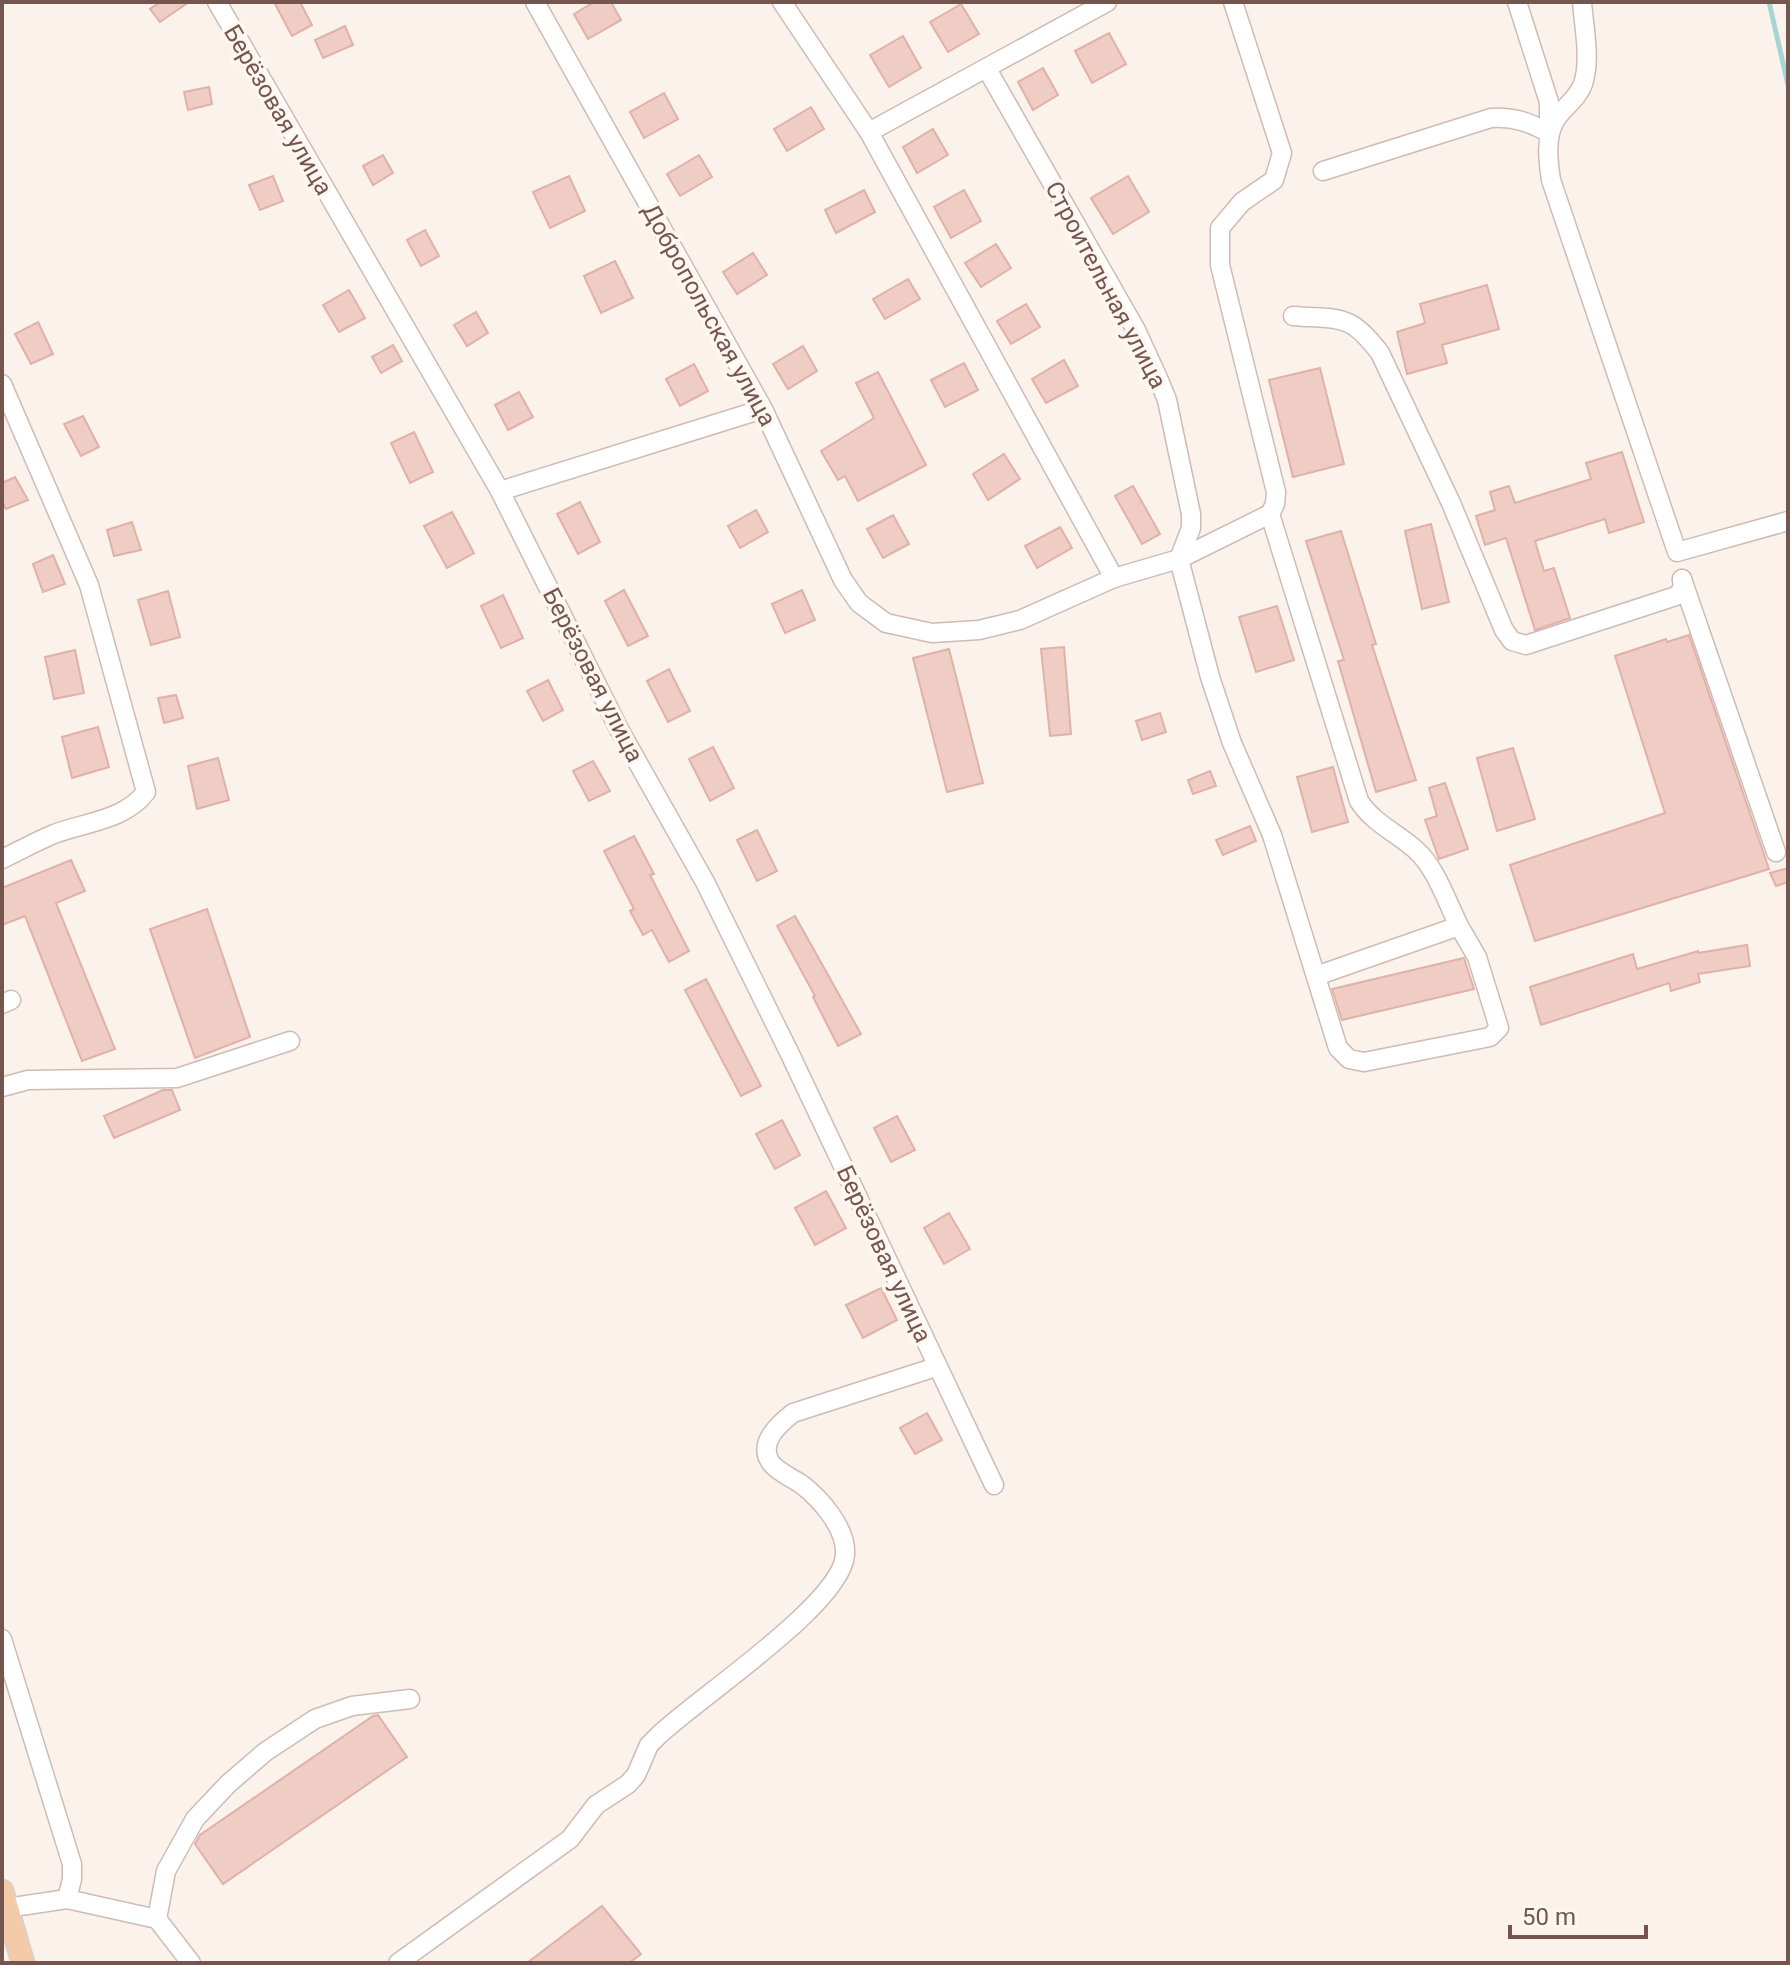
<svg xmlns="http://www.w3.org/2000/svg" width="1790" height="1965" viewBox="0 0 1790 1965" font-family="Roboto,sans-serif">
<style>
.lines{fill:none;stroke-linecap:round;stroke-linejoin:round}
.stream{stroke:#a7d5d4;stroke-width:5}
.building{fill:#efcdc4;stroke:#e0b1a6;stroke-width:2}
.minor-casing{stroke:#cfbbb3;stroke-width:21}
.major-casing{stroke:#d8d0ce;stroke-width:25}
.minor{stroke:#fff;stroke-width:18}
.major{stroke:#f4caa9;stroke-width:22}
.labels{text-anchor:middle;stroke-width:7;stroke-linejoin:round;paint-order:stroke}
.street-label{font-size:24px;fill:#75564f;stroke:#fef7f1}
</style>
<rect width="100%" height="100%" fill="#fbf2eb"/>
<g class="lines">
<polyline class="stream" points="1769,2 1788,85"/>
</g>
<g class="building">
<polygon points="160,2 189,2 160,22 150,9"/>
<polygon points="274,2 300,2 312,25 292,36"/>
<polygon points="594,2 611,2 621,20 588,39 574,14"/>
<polygon points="961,4 979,34 948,52 930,22"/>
<polygon points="345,26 353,45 323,58 315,40"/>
<polygon points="1109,33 1126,64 1092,83 1075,51"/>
<polygon points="903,36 921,68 889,87 870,55"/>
<polygon points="1043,68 1058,95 1033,110 1018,82"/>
<polygon points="209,87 212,104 188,110 184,92"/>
<polygon points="664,93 678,119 644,138 630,112"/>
<polygon points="811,107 824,129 787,151 774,129"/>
<polygon points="933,129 948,155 917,173 903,147"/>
<polygon points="383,155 393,173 373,185 363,166"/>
<polygon points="699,155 712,177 680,196 667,174"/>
<polygon points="273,176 283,201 260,210 249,185"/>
<polygon points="569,176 585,211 550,228 533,192"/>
<polygon points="1128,176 1149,212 1113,234 1091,198"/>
<polygon points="864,190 875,212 836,233 825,210"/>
<polygon points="964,190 981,221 951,238 934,207"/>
<polygon points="425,230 439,256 421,266 407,240"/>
<polygon points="996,244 1011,268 981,287 965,263"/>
<polygon points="753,253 767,275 737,294 723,272"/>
<polygon points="615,261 633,298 601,313 584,276"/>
<polygon points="908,279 920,299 885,319 873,299"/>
<polygon points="1487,285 1499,329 1442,345 1447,363 1407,374 1397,332 1425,323 1420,304"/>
<polygon points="349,290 365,318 339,332 323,305"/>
<polygon points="1026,304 1040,327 1011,344 997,321"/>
<polygon points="476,312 488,333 467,346 454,325"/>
<polygon points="38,322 53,354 31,364 15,334"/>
<polygon points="393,345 402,361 381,373 372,357"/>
<polygon points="803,346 817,371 788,389 773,364"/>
<polygon points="1064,360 1078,386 1046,403 1032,379"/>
<polygon points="964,363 978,390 945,407 931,380"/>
<polygon points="694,364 708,391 680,406 666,379"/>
<polygon points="1320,368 1344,464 1293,477 1269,380"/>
<polygon points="878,372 926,465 858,501 845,476 838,480 821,451 874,418 856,383"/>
<polygon points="519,392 533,417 508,430 495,405"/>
<polygon points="83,416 99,447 81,456 64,424"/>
<polygon points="414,432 433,472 410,483 391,443"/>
<polygon points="1622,452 1644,522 1609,533 1605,519 1535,541 1544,571 1554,568 1570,618 1535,630 1506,538 1485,545 1476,516 1495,510 1490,492 1509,486 1515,503 1591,479 1586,463"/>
<polygon points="1004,454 1020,479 988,500 973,474"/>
<polygon points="15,477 28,500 6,509 2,501 2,483"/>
<polygon points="1133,486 1160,534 1142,544 1115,496"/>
<polygon points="580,502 600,542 578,554 557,514"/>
<polygon points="756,510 768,532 740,548 728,526"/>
<polygon points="452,512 474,553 447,568 424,526"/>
<polygon points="893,515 909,544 883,558 867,529"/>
<polygon points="132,522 141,550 114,556 107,530"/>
<polygon points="1431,524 1449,602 1422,609 1405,531"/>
<polygon points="1060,527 1072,548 1037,568 1025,546"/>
<polygon points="1341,531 1376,644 1372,645 1416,780 1376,792 1338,661 1344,660 1306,541"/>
<polygon points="53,555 65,584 43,592 33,564"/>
<polygon points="624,590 648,636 628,646 605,601"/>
<polygon points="802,590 815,620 785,633 772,604"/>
<polygon points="168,591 180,637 151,645 138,600"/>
<polygon points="503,595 523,638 501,648 481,606"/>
<polygon points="1277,606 1294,660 1256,672 1239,617"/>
<polygon points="1689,635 1769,869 1535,941 1510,865 1665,813 1615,656 1666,639 1667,642"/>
<polygon points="1064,647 1071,734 1050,736 1041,649"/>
<polygon points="949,649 983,783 947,792 913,658"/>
<polygon points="75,650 84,693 54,699 45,657"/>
<polygon points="669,669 690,711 668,722 647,681"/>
<polygon points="548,680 563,710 543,721 527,691"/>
<polygon points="176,695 183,718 164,723 158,698"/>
<polygon points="1160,713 1166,732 1142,740 1136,721"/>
<polygon points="98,727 109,767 72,778 62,737"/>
<polygon points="713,747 734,788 710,801 689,759"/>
<polygon points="1513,748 1535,819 1497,831 1477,758"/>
<polygon points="218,758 229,800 197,809 188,766"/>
<polygon points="593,761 610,791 589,801 573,771"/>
<polygon points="1333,767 1348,822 1312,832 1297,777"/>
<polygon points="1210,771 1216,786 1193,794 1188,780"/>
<polygon points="1445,783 1468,849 1439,859 1425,820 1437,816 1429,788"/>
<polygon points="1250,826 1256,841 1223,855 1216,840"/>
<polygon points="757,830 777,871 757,881 737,840"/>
<polygon points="634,836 654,874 650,875 689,951 669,962 652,930 643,935 630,911 634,909 604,851"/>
<polygon points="71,860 85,891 56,903 115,1049 82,1061 25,916 2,925 2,888"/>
<polygon points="1788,868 1788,882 1776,886 1770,873"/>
<polygon points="207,909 250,1037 195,1058 150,929"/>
<polygon points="795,916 861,1034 838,1046 813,997 815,996 777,926"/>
<polygon points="1747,945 1750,966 1698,974 1700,982 1671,991 1669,983 1541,1025 1530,987 1633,954 1637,969 1698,951 1698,953"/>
<polygon points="1464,958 1474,989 1342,1020 1332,989"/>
<polygon points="706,979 761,1086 741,1096 685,990"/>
<polygon points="163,1090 172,1090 180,1110 114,1138 104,1116"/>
<polygon points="897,1116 915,1150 891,1162 874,1128"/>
<polygon points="782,1120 800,1155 775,1169 756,1134"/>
<polygon points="826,1191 846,1228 815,1245 795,1208"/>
<polygon points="949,1213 970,1249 944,1264 924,1228"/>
<polygon points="881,1288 897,1320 863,1338 846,1305"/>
<polygon points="927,1413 942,1440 915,1454 900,1428"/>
<polygon points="378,1715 407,1757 223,1884 195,1844 200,1835 373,1716"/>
<polygon points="602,1906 641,1954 629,1963 527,1963"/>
</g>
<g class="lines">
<defs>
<g id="minor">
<polyline points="217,2 500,491 620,731 705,882 789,1052 994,1485"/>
<polyline points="535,2 763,409 843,580 859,603 886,623 932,633 979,630 1020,620 1114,578 1179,559 1270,514 1275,504 1276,492 1220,265 1220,228 1242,202 1274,180 1282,153 1233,2"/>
<polyline points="782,2 869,132 1114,578"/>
<path d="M1582 2C1584 28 1591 59 1583 84 1578 98 1564 107 1556 119 1545 136 1548 161 1551 180L1677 552 1788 521"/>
<polyline points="987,69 1136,330 1158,378 1167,400 1191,514 1191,528 1179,559 1210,677 1232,743 1272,835 1338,1048 1349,1059 1364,1062 1490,1037 1499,1028 1477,957 1459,926 1316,976"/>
<polyline points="869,132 1107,2"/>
<path d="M1323 171 1491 118C1513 116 1531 123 1549 133V102L1517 2"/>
<path d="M1293 316C1340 320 1349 312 1380 353L1451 503 1504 630 1512 641 1526 645 1676 596 1683 589 1682 579"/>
<path d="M2 384 89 585 146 792C125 820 86 822 54 834 37 841 19 851 2 859"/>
<polyline points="500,491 763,409"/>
<path d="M1270 514 1359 801C1373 823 1397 833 1416 850 1436 868 1447 902 1459 926"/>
<polyline points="1682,579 1776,852"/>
<polyline points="2,1004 11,1000"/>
<polyline points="2,1087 28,1080 177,1078 290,1041"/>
<polyline points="2,1639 72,1864 72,1879 67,1899"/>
<polyline points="7,1908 67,1899 157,1919 191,1963"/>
<polyline points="157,1919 166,1871 195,1819 228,1784 265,1752 315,1719 352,1706 410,1699"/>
<path d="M398 1963 570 1839 596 1805 628 1784 636 1775 649 1745 658 1736C696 1699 842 1604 845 1555 847 1529 821 1499 801 1484 792 1478 778 1472 771 1463 757 1443 779 1424 793 1413L936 1367"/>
</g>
<polyline id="major" points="2,1891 23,1963"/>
</defs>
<use href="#minor" class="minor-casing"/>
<use href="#major" class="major-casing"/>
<use href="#minor" class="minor"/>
<use href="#major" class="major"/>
</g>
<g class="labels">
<g class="street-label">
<text transform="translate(278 110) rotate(60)" y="8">Берёзовая улица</text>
<text transform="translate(1106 285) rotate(62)" y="8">Строительная улица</text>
<text transform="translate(709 315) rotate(61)" y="8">Добропольская улица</text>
<text transform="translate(593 675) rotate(63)" y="8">Берёзовая улица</text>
<text transform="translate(884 1254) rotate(65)" y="8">Берёзовая улица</text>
</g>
</g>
<rect width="1790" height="1965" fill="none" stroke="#75564f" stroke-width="8"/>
<path d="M1510 1925v12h136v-12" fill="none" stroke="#75564f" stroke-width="4"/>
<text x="1522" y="1925" font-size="24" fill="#75564f" stroke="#fef7f1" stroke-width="6" paint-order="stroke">50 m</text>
</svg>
